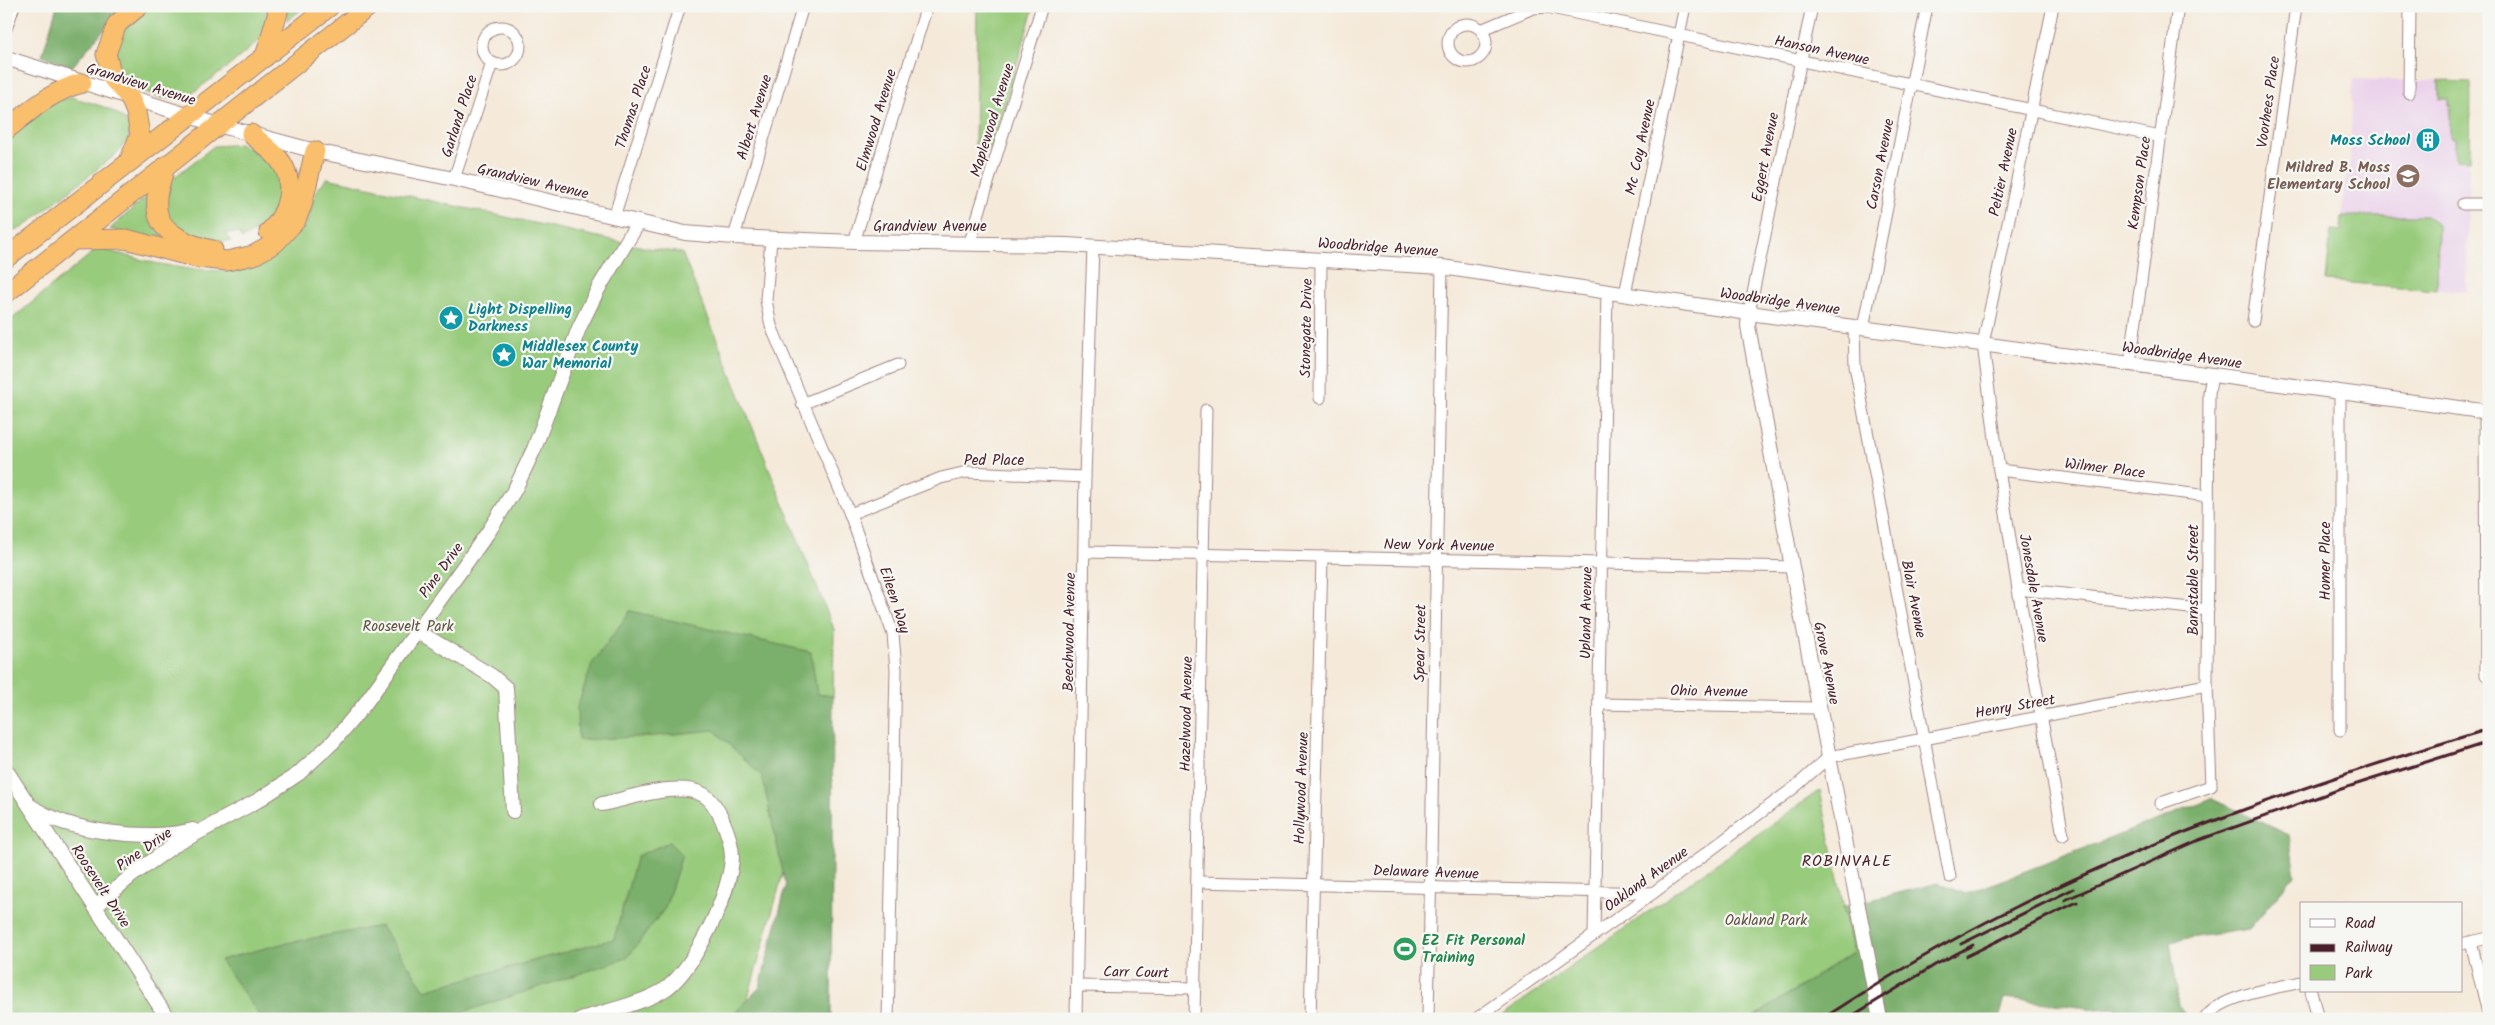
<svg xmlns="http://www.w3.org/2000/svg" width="2495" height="1025" viewBox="0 0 2495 1025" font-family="Kalam,sans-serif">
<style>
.built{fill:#ebd1eb}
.green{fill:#98cb7c;stroke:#717554}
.forest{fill:#7aaf6c;stroke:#62674c}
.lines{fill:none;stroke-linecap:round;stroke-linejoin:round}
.minor-casing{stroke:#a08482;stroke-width:13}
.tertiary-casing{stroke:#a08482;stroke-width:16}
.trunk-casing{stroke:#a08482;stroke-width:21}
.minor{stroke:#fff;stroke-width:11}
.tertiary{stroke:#fff;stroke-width:14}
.trunk{stroke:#f9bf6d;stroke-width:19}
.rail{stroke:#4a1f2b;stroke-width:3}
.labels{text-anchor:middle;stroke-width:4.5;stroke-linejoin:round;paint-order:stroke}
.street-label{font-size:15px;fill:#4a1f2b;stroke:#f6f6f2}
.culture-label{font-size:15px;font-weight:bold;fill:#0d838f;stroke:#f6f6f2;text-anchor:start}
.education-label{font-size:15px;font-weight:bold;fill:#785e54;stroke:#f6f6f2;text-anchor:end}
.park-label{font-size:15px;fill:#615343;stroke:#f6f6f2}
.leisure-label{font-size:15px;font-weight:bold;fill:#27864d;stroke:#f6f6f2;text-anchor:start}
.neighbourhood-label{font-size:16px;letter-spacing:1px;fill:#4a1f2b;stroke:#f6f6f2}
</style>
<rect width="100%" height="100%" fill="#f6f6f2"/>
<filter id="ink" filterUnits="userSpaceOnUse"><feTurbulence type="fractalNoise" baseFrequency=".02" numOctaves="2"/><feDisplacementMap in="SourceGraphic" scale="10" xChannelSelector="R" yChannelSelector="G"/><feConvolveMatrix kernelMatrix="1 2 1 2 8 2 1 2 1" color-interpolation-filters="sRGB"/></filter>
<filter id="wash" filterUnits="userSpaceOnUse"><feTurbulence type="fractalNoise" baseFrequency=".0096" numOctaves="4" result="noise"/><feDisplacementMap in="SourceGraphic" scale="20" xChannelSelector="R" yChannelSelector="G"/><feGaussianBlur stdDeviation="1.12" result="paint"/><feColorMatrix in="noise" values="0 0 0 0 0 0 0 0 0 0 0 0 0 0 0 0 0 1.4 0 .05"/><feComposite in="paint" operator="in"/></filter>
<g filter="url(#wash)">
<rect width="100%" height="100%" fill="#f5eada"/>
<polygon class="built" points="2353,79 2471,82 2466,291 2326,281 2331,230 2341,231 2344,190 2350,162"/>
<g class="green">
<polygon points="148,6 269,6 267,34 229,66 187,97 161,98 133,87 116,70 114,40"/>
<polygon points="287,6 306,6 287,21"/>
<polygon points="977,6 1034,6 992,149 975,147"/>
<polygon points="2439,81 2471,82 2470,161 2455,160 2455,138 2450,137 2450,105 2448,105 2448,99 2439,99"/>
<path d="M71 97C94 104 119 108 132 129L128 140 114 156 22 228 6 232V137L48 104Z"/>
<polygon points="241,144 271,160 281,180 278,206 263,227 242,239 238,233 225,233 231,241 213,243 178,230 165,215 165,197 172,179 214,146"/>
<polygon points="327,178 648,248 682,253 834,629 833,696 742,1019 6,1019 6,324 98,248 154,263 189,269 226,271 251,265 280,249 306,225 316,191"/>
<polygon points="146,197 153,225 173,247 110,229"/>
<polygon points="2342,216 2426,216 2438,224 2437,290 2326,281 2331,230 2341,231"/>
<polygon points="1820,790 1853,952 1751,1019 1497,1019"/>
</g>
<g class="forest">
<polygon points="57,6 124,6 72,67 42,56"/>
<polygon points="630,611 811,652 817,694 833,696 831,1019 729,1019 760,987 786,886 762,776 714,730 655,736 578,740 577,708 592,664"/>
<polygon points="2212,799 2289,835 2295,875 2249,929 2170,941 2179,1005 2185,1015 2179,1019 2119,1019 2115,1008 2096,1009 2005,998 1999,1019 1751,1019 1853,952 1843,907 1938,883 1966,894"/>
<polygon points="669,842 682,855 665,908 627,958 442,1019 262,1019 220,960 281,944 381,926 425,990 614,939 637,856"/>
</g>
</g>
<g filter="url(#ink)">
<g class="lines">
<defs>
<g id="minor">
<polyline points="2053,6 1983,344 1999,470 2018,589 2063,835"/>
<circle cx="1467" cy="43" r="19"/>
<circle cx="501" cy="46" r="19"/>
<polyline points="6,29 14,6"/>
<polyline points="1481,30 1533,8 1547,7 2160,137"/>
<polyline points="2409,93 2410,6"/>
<polyline points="454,179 492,63"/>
<polyline points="2463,204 2489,204"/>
<polyline points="614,217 680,6"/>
<polyline points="734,237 803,6"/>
<polyline points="771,239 766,300 771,326 850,514 893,634 896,670 888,1019"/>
<polyline points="854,242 927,6"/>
<polyline points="970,242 1042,6"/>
<polyline points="1625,294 1685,6"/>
<polyline points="1749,313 1812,6"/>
<polyline points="2253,321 2296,6"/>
<polyline points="1854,327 1855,366 1950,877"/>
<polyline points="1863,328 1927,6"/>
<polyline points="2130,364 2178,6"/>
<polyline points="2340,392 2340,730"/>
<polyline points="1320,398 1321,259"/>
<polyline points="802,404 898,365"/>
<polyline points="2485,412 2486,675"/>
<polyline points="1999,470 2208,496"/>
<polyline points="850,514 941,478 967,472 1085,477"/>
<polyline points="1085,552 1792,567"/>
<polyline points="2018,589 2208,610"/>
<polyline points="1599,704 1819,708"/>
<polyline points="2161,803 2211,786 2207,685 2209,393 2212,375"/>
<polyline points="1198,882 1653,893"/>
<polyline points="1594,935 1607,292"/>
<polyline points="2471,942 2489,1017"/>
<polyline points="2461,944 2489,938"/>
<polyline points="1077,986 1195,988"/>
<polyline points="2311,991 2318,1019"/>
<polyline points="1076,1019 1085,477 1093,247"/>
<polyline points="1194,1019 1206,410"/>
<polyline points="1310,1019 1322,557"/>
<polyline points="1428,1019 1442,267"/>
<polyline points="1476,1019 1653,893 1795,787 1829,757 2207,685"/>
<path d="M2205 1019C2218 996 2277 988 2301 982"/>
</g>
<g id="tertiary">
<polyline points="6,58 218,125 315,151 454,179 685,233 734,237 854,242 1066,245 1442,267 1749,313 2489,412"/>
<polyline points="1749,313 1748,326 1792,567 1880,1019"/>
<polyline points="417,631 492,676 506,688 513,811"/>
<polyline points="6,770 168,1019"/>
<path d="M32 807C66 832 153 842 193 830"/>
<polyline points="95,907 131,876 173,846 257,801 298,774 333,742 364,705 489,531 515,489 534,449 579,328 598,289 638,223"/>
<path d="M581 1019C607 1011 645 1003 667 988 695 967 731 892 732 857 732 843 727 830 721 817 717 809 711 798 702 794 677 781 628 799 602 804"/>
</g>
<g id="trunk">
<polyline points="265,57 278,12 276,6"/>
<path d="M6 130C30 111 51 91 82 83"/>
<path d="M251 134C260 142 270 149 278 158 297 180 289 214 269 232"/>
<polyline points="130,159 140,135 136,112 130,98 113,79 106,54 117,24 139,6"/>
<path d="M165 167C161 181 155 195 157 209 159 234 192 246 213 250"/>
<polyline points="75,240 126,239 197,258 227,261 254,255 275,243 296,220 302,205 315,151"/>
<polyline points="6,258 330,6"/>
<polyline points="6,293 369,6"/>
</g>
</defs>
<use href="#minor" class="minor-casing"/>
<use href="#tertiary" class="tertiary-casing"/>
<use href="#trunk" class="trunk-casing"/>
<use href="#minor" class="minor"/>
<use href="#tertiary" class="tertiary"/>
<use href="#trunk" class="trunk"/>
<g class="rail">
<polyline points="2065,900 2199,840 2335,791 2489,742"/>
<polyline points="1961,944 2073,889"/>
<polyline points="1967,956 2077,902"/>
<path d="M1822 1019C1882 980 1944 943 2008 911 2160 834 2326 778 2489 729"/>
<polyline points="1847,1019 1935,965 1973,945"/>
</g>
</g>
</g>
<defs>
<symbol id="building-disc" viewBox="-11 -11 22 22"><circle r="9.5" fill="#0f9aa8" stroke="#f6f6f2"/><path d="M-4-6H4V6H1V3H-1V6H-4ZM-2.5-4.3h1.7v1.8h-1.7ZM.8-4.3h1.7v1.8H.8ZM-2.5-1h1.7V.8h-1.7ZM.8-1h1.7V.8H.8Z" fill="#fff"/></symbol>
<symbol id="school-disc" viewBox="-11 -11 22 22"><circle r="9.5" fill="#8d6e63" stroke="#f6f6f2"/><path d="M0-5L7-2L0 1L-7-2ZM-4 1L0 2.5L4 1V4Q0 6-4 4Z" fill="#fff"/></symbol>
<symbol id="sight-disc" viewBox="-11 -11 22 22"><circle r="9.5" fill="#0f9aa8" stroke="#f6f6f2"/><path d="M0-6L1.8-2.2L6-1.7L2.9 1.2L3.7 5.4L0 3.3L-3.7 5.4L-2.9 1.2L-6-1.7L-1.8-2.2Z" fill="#fff"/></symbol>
<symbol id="stadium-disc" viewBox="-11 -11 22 22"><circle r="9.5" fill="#2e9e5b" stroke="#f6f6f2"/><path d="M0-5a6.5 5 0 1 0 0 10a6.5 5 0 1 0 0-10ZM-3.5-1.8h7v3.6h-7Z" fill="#fff"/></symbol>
</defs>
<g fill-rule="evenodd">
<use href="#building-disc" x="2414" y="126" width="28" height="28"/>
<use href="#school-disc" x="2394" y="162" width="28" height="28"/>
<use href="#sight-disc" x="437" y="304" width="28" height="28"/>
<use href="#sight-disc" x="490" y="341" width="28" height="28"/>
<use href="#stadium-disc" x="1391" y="935" width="28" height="28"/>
</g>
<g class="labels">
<g class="street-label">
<text transform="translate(1822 50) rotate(12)" y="5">Hanson Avenue</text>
<text transform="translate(141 84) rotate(17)" y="5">Grandview Avenue</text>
<text transform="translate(2268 102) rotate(-82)" y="5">Voorhees Place</text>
<text transform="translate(633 107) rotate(-72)" y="5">Thomas Place</text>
<text transform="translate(459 116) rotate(-72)" y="5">Garland Place</text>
<text transform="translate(754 117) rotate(-73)" y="5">Albert Avenue</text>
<text transform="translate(876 120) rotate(-73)" y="5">Elmwood Avenue</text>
<text transform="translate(992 120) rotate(-73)" y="5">Maplewood Avenue</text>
<text transform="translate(1640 147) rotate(-78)" y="5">Mc Coy Avenue</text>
<text transform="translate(1765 157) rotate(-79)" y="5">Eggert Avenue</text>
<text transform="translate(1880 164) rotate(-79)" y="5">Carson Avenue</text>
<text transform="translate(2003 172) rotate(-78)" y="5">Peltier Avenue</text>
<text transform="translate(533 181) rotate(13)" y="5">Grandview Avenue</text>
<text transform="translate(2139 183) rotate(-82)" y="5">Kempson Place</text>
<text x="930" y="231">Grandview Avenue</text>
<text transform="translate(1378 247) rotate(4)" y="5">Woodbridge Avenue</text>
<text transform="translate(1780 301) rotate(8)" y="5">Woodbridge Avenue</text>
<text transform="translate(1306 328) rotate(-89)" y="5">Stonegate Drive</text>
<text transform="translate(2182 355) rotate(8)" y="5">Woodbridge Avenue</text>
<text x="994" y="465">Ped Place</text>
<text transform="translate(2105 468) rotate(7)" y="5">Wilmer Place</text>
<text transform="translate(1439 545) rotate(1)" y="5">New York Avenue</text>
<text transform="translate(2325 561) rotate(-90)" y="5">Homer Place</text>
<text transform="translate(441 570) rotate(-54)" y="5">Pine Drive</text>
<text transform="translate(2193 580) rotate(-90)" y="5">Barnstable Street</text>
<text transform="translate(2034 588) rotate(80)" y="5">Jonesdale Avenue</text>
<text transform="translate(1914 599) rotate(79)" y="5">Blair Avenue</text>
<text transform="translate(895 600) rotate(72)" y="5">Eileen Way</text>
<text transform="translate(1586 613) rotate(-89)" y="5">Upland Avenue</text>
<text transform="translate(1069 632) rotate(-89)" y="5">Beechwood Avenue</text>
<text transform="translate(1420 643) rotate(-89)" y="5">Spear Street</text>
<text transform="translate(1827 663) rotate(79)" y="5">Grove Avenue</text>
<text transform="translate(1709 691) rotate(1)" y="5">Ohio Avenue</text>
<text transform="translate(2015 706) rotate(-10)" y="5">Henry Street</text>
<text transform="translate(1186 714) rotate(-89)" y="5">Hazelwood Avenue</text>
<text transform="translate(1301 788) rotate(-88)" y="5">Hollywood Avenue</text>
<text transform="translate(144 849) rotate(-35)" y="5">Pine Drive</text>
<text transform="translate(1426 872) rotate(2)" y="5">Delaware Avenue</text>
<text transform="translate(1646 879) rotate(-36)" y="5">Oakland Avenue</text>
<text transform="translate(101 886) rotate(57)" y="5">Roosevelt Drive</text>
<text transform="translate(1136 972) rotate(1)" y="5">Carr Court</text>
</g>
<g class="culture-label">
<text x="2410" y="145" text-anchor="end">Moss School</text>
<text x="468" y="314">Light Dispelling<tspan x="468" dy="17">Darkness</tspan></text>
<text x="522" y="351">Middlesex County<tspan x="522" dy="17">War Memorial</tspan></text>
</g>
<g class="education-label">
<text x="2390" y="172">Mildred B. Moss<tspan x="2390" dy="17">Elementary School</tspan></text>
</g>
<g class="park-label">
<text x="408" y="631">Roosevelt Park</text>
<text x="1766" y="925">Oakland Park</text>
</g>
<g class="leisure-label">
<text x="1422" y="945">EZ Fit Personal<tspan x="1422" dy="17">Training</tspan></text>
</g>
<g class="neighbourhood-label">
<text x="1847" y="866">ROBINVALE</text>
</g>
</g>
<rect width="2495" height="1025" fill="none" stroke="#f6f6f2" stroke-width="25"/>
<rect x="2300" y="902" width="162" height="90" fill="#f6f6f2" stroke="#b1a0a2"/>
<rect x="2310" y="919" width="25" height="8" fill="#ffffff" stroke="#b1a0a2"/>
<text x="2345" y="928" font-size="15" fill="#4a1f2b">Road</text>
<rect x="2310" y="944" width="25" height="8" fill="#4a1f2b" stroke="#b1a0a2"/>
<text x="2345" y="952" font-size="15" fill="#4a1f2b">Railway</text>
<rect x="2310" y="965" width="25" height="15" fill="#98cb7c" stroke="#b1a0a2"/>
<text x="2345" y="978" font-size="15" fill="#4a1f2b">Park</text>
</svg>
